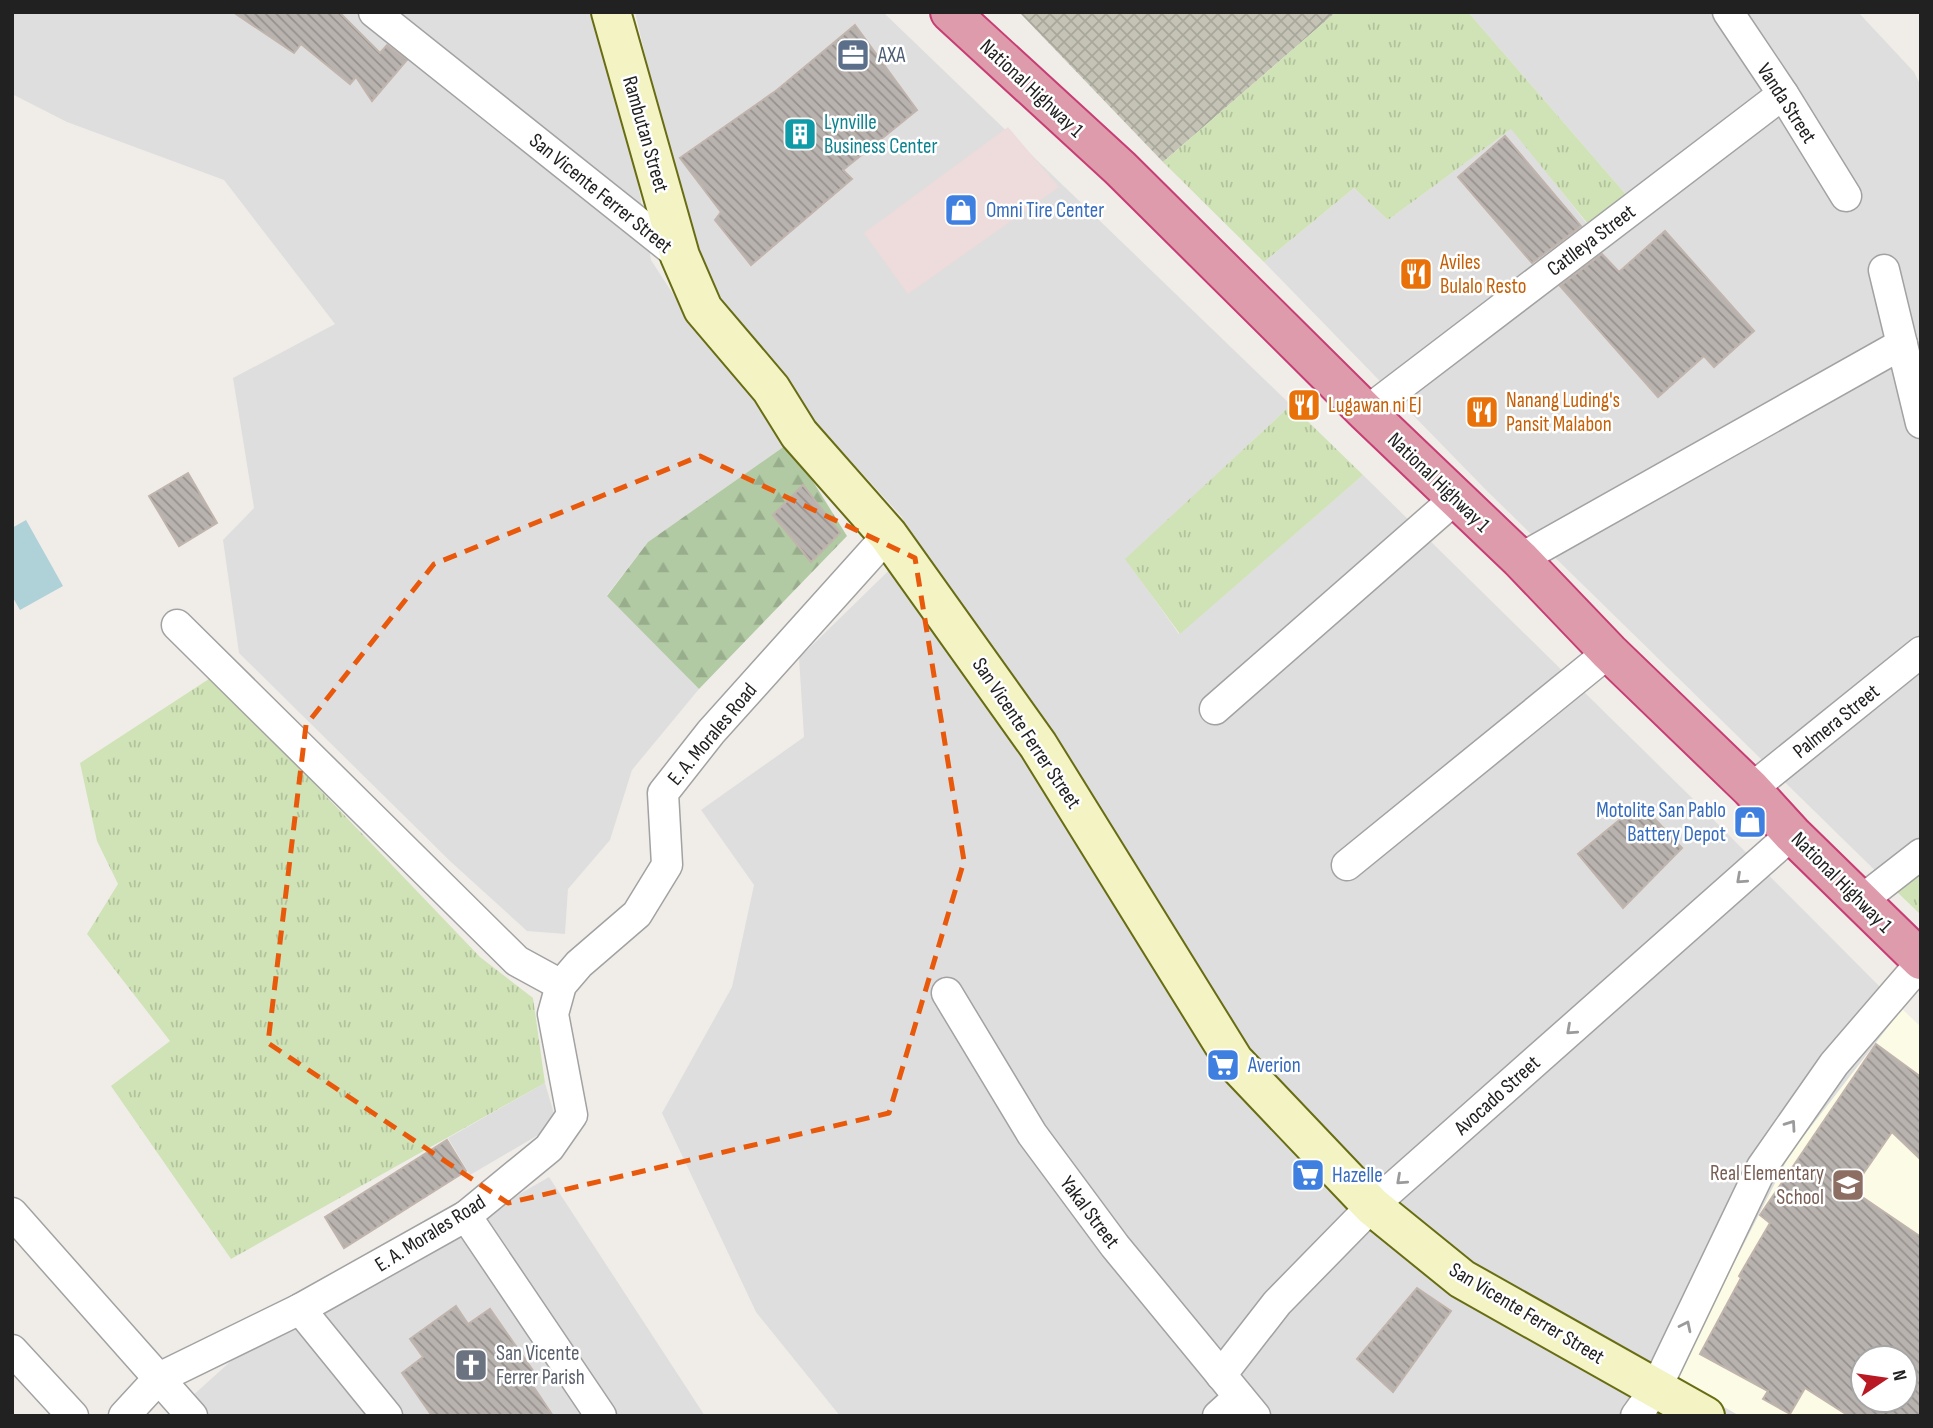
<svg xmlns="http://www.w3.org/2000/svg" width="1933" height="1428" viewBox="0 0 1933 1428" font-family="'Sofia Sans Condensed',sans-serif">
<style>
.residential{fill:#dfdede}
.commercial{fill:#eedbdb}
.education{fill:#fcfbe6;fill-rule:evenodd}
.construction{fill:url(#construction-cross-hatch)}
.grass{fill:url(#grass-tufts)}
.forest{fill:url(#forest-firs)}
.parking{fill:#ddd}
.water{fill:#afd1d8}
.building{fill:url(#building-back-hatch);stroke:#c0b4ad;stroke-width:2;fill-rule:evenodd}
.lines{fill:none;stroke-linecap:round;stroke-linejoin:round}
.street-casing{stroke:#a2a2a2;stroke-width:33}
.secondary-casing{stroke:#686d13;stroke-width:42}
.highway-casing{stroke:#c73d74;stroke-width:42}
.street{stroke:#fff;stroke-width:30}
.secondary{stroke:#f3f3c4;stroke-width:38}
.highway{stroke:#dd9bab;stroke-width:38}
.oneway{stroke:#9b9b9b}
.marked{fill:none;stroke:#e8590c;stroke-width:5;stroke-dasharray:14 9;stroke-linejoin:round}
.labels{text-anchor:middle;stroke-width:5;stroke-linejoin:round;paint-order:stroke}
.service-label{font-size:21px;fill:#4e5e75;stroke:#fff;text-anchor:start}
.street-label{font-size:21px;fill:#212121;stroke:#fff}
.culture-label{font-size:21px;fill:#0d838f;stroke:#fff;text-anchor:start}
.shop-label{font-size:21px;fill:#366cbe;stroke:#fff;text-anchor:start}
.food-label{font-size:21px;fill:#c56008;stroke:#fff;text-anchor:start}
.education-label{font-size:21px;fill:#785e54;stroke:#fff;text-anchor:end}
.worship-label{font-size:21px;fill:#5b616d;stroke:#fff;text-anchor:start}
</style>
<defs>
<pattern id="construction-cross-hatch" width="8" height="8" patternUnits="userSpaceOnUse" patternTransform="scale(1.75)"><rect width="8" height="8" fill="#c4c3b5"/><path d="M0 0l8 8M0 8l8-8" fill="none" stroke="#a8a79b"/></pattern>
<pattern id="grass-tufts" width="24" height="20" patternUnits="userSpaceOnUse" patternTransform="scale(1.75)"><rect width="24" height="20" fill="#cfe3b6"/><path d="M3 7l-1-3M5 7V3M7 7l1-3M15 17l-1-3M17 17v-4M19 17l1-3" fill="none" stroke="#b1c29c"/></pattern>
<pattern id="forest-firs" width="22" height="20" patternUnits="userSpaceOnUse" patternTransform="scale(1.75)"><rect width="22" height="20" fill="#b1caa3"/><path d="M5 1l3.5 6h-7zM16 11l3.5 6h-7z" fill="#98ad8c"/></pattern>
<pattern id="building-back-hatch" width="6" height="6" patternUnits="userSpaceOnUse" patternTransform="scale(1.75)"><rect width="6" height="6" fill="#b9b3af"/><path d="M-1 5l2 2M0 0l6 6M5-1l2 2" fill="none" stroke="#96918e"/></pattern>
</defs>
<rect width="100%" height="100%" fill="#f0ede9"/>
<g class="residential">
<polygon points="12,12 601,12 632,148 651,260 684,311 789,443 648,542 607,595 699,689 632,770 610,840 568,889 565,934 527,931 451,862 239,653 223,540 254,508 233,378 335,324 224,180 67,122 12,94"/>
<polygon points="635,12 883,12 1291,405 1126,559 1179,634 1363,475 1688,794 1902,1009 1790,1154 1675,1379 1740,1416 840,1416 756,1312 662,1113 732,987 754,885 701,810 804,737 799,658 918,542 901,516 778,381 721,301 699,249 665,141"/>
<polygon points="1468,12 1858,12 1914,72 1921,86 1921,870 1895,890 1486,490 1264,262 1354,188 1388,220 1512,128 1591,229 1629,198"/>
<polygon points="549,1177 705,1416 170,1416 231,1361"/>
</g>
<polygon class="commercial" points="1008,127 1059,187 908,294 864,233"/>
<path class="education" d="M1902 1009 1921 1027V1416H1740L1675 1379 1790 1154ZM1863 1358H1905V1400H1863Z"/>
<polygon class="construction" points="1019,12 1336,12 1163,162"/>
<g class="grass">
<polygon points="1336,12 1468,12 1629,198 1592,229 1511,129 1388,220 1354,188 1264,262 1163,162"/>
<polygon points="1291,405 1363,475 1180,634 1125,559"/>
<polygon points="212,677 480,957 533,998 545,1083 231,1259 111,1086 170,1041 87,934 118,884 97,841 80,763"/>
<polygon points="1921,870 1921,915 1895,890"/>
</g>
<polygon class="forest" points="789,443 847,536 699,689 607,596 648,542"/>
<polygon class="parking" points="545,1083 557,1124 470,1175 448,1138"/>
<polygon class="water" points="26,520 63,586 20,610 12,596 12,528"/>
<g class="building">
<polygon points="233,12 339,12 380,53 387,45 407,60 372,101 356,77 350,84 301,44 294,53"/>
<polygon points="855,25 917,110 843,170 852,179 751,265 715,220 721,212 680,158 777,90"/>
<polygon points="1505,136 1581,226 1532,263 1458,177"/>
<polygon points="1665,231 1754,331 1714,367 1704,356 1658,397 1560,286 1602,254 1619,272"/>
<polygon points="188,473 217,523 179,546 149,496"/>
<polygon points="803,485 840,533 811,562 773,515"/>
<polygon points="1640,803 1682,848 1623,908 1578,854"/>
<path d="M1876 1044 1921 1077V1160L1892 1132 1852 1190 1921 1237V1416H1849L1805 1388 1790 1414 1763 1399 1768 1391 1700 1354 1741 1278 1739 1276 1770 1223 1760 1215ZM1863 1358H1905V1400H1863Z"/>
<polygon points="447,1140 466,1171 344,1248 325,1217"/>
<polygon points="1417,1288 1451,1311 1393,1392 1357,1359"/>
<polygon points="456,1306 468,1324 490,1309 534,1372 527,1377 553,1416 432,1416 402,1373 423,1357 410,1339"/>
</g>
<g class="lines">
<defs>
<g id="street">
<polyline points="374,12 680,256"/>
<polyline points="1728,12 1783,94 1846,196"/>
<polyline points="1884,270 1921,423"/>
<polyline points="1366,412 1783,94"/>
<polyline points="1520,559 1902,344"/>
<polyline points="177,625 517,961 561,985"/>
<polyline points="1215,709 1456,498"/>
<polyline points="1751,789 1921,652"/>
<polyline points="1347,865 1609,652"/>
<polyline points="1862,900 1921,854"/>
<polyline points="947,993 1032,1134 1115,1246 1255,1416"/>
<polyline points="12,1213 192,1416"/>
<polyline points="466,1216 601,1416"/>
<polyline points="300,1309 387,1416"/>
<polyline points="12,1350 73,1416"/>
<polyline points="1221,1375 1277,1303 1372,1206 1792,834"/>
<polyline points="124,1416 159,1378 300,1309 466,1216 549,1148 572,1115 553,1014 561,985 579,964 637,914 667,865 663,793 711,732 888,535"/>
<polyline points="1218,1416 1239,1397"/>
<polyline points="1636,1416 1656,1388 1762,1167 1834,1064 1921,963"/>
</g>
<polyline id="secondary" points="611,12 680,256 703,309 771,389 799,434 888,535 1038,745 1234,1061 1372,1206 1462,1279 1705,1416"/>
<polyline id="highway" points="950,12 1120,168 1366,412 1520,559 1609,652 1751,789 1792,834 1921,960"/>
</defs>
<use href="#street" class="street-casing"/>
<use href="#secondary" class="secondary-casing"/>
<use href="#highway" class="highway-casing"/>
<use href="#street" class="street"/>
<use href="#secondary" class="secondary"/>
<use href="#highway" class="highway"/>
</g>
<defs><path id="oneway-chevron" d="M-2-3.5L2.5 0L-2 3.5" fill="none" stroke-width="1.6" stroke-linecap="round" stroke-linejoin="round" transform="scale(1.75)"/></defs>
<g class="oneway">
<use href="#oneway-chevron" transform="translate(1741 879) rotate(138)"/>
<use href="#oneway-chevron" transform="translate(1571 1030) rotate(138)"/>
<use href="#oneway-chevron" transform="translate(1791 1125) rotate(-55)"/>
<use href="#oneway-chevron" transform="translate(1401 1180) rotate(138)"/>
<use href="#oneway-chevron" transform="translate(1686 1326) rotate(-64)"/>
</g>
<path class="marked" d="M700 456 915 558 964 861 889 1113 508 1203 268 1043 306 725 434 564Z"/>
<defs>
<symbol id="office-square" viewBox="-11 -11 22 22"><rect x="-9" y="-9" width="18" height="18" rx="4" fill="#5c6f8a" stroke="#fff"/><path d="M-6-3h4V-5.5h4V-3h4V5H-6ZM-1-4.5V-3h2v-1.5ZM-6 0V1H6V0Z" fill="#fff"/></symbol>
<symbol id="building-square" viewBox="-11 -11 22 22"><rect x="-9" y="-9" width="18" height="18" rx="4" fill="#0f9aa8" stroke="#fff"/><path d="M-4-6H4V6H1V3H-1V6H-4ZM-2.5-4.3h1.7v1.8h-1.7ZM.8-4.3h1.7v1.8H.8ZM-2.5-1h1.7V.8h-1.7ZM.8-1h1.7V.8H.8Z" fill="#fff"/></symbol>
<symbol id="shop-square" viewBox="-11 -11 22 22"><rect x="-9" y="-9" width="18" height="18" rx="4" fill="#3f7fe0" stroke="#fff"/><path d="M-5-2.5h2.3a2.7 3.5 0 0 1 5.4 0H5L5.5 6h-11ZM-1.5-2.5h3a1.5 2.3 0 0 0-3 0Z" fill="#fff"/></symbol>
<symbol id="restaurant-square" viewBox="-11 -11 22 22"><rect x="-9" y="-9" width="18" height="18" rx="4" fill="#e8710a" stroke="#fff"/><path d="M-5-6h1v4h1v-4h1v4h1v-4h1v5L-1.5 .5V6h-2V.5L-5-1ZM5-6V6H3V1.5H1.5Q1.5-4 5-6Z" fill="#fff"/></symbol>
<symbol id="supermarket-square" viewBox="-11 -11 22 22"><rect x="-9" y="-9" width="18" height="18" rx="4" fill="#3f7fe0" stroke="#fff"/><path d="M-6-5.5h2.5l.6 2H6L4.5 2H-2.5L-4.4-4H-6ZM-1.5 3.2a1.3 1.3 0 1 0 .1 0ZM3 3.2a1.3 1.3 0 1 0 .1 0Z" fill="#fff"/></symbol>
<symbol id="school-square" viewBox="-11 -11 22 22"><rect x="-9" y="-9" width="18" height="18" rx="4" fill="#8d6e63" stroke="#fff"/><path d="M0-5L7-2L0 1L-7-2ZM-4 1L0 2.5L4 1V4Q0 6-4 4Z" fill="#fff"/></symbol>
<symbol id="church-square" viewBox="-11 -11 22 22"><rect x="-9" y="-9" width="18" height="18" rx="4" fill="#6b7280" stroke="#fff"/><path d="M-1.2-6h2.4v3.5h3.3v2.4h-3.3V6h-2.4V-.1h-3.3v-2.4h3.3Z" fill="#fff"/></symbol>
</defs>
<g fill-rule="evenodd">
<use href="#office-square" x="834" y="36" width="38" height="38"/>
<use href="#building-square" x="781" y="115" width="38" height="38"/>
<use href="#shop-square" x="942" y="191" width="38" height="38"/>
<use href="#restaurant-square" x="1397" y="255" width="38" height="38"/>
<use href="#restaurant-square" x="1285" y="386" width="38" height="38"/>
<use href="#restaurant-square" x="1463" y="393" width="38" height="38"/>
<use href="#shop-square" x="1731" y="803" width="38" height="38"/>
<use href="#supermarket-square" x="1204" y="1046" width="38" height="38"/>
<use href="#supermarket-square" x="1289" y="1156" width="38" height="38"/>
<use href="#school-square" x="1829" y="1166" width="38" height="38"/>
<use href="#church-square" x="452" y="1346" width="38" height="38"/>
</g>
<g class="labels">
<g class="service-label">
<text x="878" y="62">AXA</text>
</g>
<g class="street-label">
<text transform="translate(1032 88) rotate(43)" y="7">National Highway 1</text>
<text transform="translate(1787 103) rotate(57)" y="7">Vanda Street</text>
<text transform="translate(646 134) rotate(74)" y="7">Rambutan Street</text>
<text transform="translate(601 193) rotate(39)" y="7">San Vicente Ferrer Street</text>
<text transform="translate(1591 240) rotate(-37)" y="7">Catlleya Street</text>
<text transform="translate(1439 482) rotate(44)" y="7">National Highway 1</text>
<text transform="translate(1836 721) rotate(-39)" y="7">Palmera Street</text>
<text transform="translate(1027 733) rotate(56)" y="7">San Vicente Ferrer Street</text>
<text transform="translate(712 734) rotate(-50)" y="7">E. A. Morales Road</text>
<text transform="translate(1842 882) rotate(45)" y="7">National Highway 1</text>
<text transform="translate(1497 1095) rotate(-42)" y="7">Avocado Street</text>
<text transform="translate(1090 1212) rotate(53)" y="7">Yakal Street</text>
<text transform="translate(430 1233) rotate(-32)" y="7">E. A. Morales Road</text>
<text transform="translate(1527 1313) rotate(31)" y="7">San Vicente Ferrer Street</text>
</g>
<g class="culture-label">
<text x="824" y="129">Lynville<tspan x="824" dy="24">Business Center</tspan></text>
</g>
<g class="shop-label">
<text x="986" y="217">Omni Tire Center</text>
<text x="1726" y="817" text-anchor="end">Motolite San Pablo<tspan x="1726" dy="24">Battery Depot</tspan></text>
<text x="1248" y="1072">Averion</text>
<text x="1332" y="1182">Hazelle</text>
</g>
<g class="food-label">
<text x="1440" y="269">Aviles<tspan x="1440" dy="24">Bulalo Resto</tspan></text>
<text x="1506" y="407">Nanang Luding's<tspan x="1506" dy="24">Pansit Malabon</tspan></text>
<text x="1328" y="412">Lugawan ni EJ</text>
</g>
<g class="education-label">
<text x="1824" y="1180">Real Elementary<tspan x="1824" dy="24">School</tspan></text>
</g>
<g class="worship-label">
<text x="496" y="1360">San Vicente<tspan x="496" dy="24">Ferrer Parish</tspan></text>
</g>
</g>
<rect width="1933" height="1428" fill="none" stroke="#212121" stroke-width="28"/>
<g transform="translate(1884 1379) rotate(77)"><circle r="33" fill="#ffffff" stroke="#a6a6a6" stroke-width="2"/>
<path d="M0-5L12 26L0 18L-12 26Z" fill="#b91922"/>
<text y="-10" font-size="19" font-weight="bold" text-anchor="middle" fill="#212121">N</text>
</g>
</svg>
